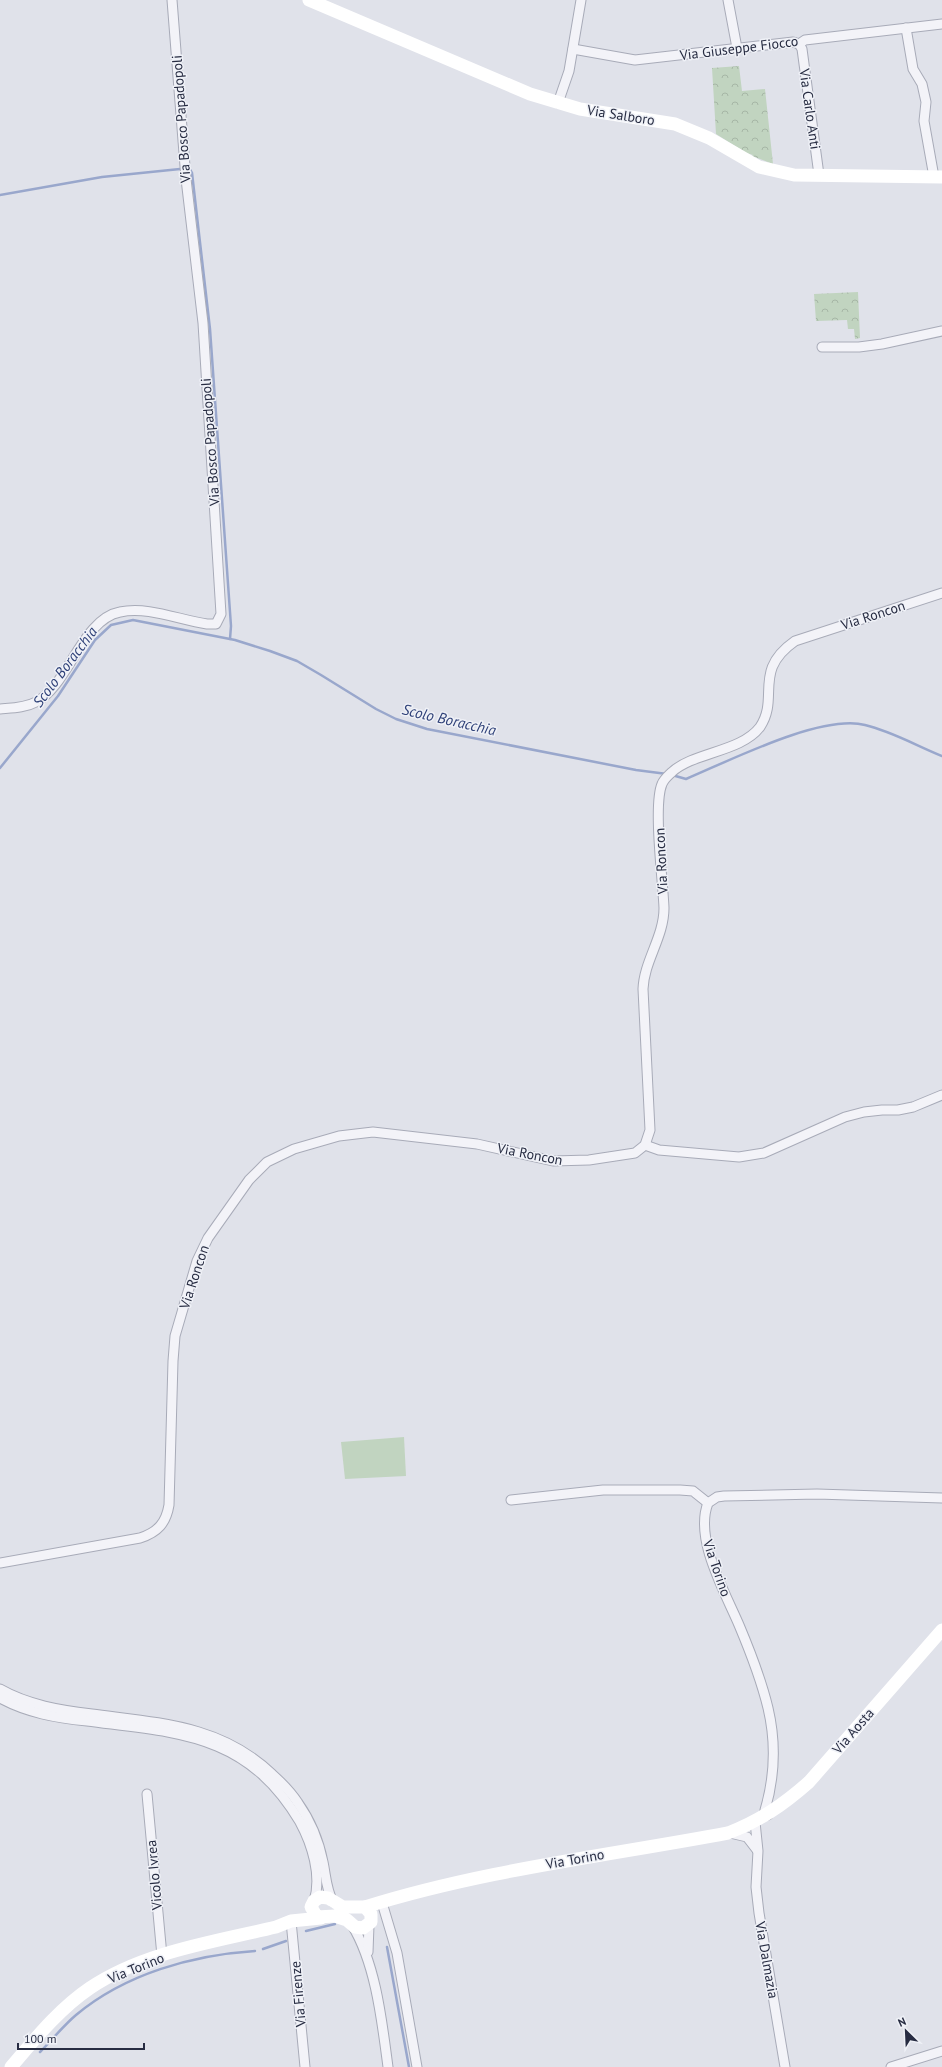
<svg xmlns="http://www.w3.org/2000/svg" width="942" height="2067" viewBox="0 0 942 2067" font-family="'PT Sans',sans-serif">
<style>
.park{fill:url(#park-crowns)}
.pitch{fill:#c1d4c0}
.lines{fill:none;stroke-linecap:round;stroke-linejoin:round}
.stream{stroke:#99a7cc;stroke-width:2.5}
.street-casing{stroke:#a8abb8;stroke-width:11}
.street{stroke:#f3f3f8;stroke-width:9}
.secondary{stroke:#fff;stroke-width:13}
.labels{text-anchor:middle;stroke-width:3;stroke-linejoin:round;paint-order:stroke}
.street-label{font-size:14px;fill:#272c42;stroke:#eff1f7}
.water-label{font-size:15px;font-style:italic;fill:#2f4178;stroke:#eff1f7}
</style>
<defs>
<pattern id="park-crowns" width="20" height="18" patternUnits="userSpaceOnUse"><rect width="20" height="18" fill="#c1d4c0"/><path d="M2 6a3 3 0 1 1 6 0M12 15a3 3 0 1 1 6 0" fill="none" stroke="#a6b6a6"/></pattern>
</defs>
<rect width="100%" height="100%" fill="#e0e2ea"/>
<g class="park">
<polygon points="739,66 742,91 765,89 773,164 752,156 753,155 746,153 716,134 712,68"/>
<polygon points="858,292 860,338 855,339 854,329 848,329 847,320 816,321 814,294"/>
</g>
<polygon class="pitch" points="404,1437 406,1476 345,1479 341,1442"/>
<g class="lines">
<g class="stream">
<polyline points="189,168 192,173 210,329 231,626 230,639"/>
<polyline points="0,195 102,177 180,169"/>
<polyline points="0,768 58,696 95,640 111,625 133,620 235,640 270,651 297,661 321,675 376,709 396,719 427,729 636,770 667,774"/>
<path d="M672 775 686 779C729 761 821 714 865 725 891 731 917 746 942 756"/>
<polyline points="306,1931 335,1924"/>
<polyline points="387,1947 409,2067"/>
<polyline points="263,1949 286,1941"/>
<path d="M40 2052C52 2040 63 2026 76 2015 125 1974 192 1955 255 1951"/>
</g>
<defs>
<g id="street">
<polyline points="728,0 737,48"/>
<polyline points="906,28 913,69 922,84 926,102 924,121 934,177"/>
<polyline points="799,44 802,49 819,175"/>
<polyline points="573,49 635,60 793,42 799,44 805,40 942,24"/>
<polyline points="558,103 569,71 581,0"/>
<polyline points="822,347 859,347 882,344 942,331"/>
<path d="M0 709C12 708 25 708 36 702 68 686 82 619 120 612 148 606 179 620 207 624H216L221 614 203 323 186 179 172 0"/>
<polyline points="645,1145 659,1150 739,1157 764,1153 845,1117 864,1112 882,1110 898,1110 913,1107 942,1095"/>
<polyline points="511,1500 603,1490 680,1490 693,1491 708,1503"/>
<path d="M0 1563 140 1538C158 1532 166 1523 169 1505L173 1361 175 1336 197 1261 208 1238 249 1180 267 1162 294 1149 339 1136 373 1132 477 1144 553 1161 589 1160 635 1153 645 1145 650 1130 643 989C644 961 664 937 664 908 663 881 653 805 662 784 664 779 668 776 672 772 694 752 741 752 760 727 780 697 752 671 795 641L942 593"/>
<path d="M0 1689C28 1705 60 1710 92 1714 159 1723 221 1725 272 1774 282 1783 291 1792 298 1803 310 1820 319 1842 323 1862 326 1876 326 1889 333 1902"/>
<path d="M0 1698C27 1713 57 1718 87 1721 179 1733 247 1733 300 1822 312 1844 322 1876 314 1901"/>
<polyline points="147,1794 162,1956"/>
<path d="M768 1815 765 1810C775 1776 776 1742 768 1708 761 1679 750 1651 739 1625 725 1592 694 1539 708 1503L717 1497 724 1496 817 1494 942 1498"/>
<polyline points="755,1822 758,1851 756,1887 759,1913 785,2067"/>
<polyline points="730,1833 747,1837 757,1850"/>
<polyline points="383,1906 397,1953 417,2067"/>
<polyline points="291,1921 305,2067"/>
<path d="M352 1925C376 1964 382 2022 388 2067"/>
<polyline points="368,1952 369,1925"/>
<polyline points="891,2067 942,2051"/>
</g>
</defs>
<use href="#street" class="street-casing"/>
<use href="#street" class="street"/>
<g class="secondary">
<polyline points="309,0 530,94 580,109 675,124 709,138 759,167 794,175 942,177"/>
<polygon points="320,1897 328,1898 343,1907 365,1907 371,1914 371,1922 363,1928 355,1927 347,1920 335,1916 317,1917 311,1907 314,1901"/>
<path d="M365 1907C483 1870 606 1856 728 1833 760 1821 784 1804 809 1782L942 1630"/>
<path d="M11 2067C35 2039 59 2009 90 1988 143 1952 214 1942 276 1927L291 1921 321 1918"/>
</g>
</g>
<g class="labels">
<g class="street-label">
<text transform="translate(739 48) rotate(-7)" y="5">Via Giuseppe Fiocco</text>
<text transform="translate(810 109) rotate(82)" y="5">Via Carlo Anti</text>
<text transform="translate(621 115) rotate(9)" y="5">Via Salboro</text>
<text transform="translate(181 119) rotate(-94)" y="5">Via Bosco Papadopoli</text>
<text transform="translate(210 442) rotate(-94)" y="5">Via Bosco Papadopoli</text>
<text transform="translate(873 615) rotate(-18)" y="5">Via Roncon</text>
<text transform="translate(661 861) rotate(-93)" y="5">Via Roncon</text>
<text transform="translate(530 1154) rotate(11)" y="5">Via Roncon</text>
<text transform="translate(194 1277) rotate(-72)" y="5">Via Roncon</text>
<text transform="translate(717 1568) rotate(71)" y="5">Via Torino</text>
<text transform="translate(853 1731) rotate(-49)" y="5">Via Aosta</text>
<text transform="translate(575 1859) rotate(-10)" y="5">Via Torino</text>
<text transform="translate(154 1875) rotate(-95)" y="5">Vicolo Ivrea</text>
<text transform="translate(767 1960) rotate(80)" y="5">Via Dalmazia</text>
<text transform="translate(136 1968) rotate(-22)" y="5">Via Torino</text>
<text transform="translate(298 1994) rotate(-95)" y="5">Via Firenze</text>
</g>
<g class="water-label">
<text transform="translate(65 667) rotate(-53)" y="5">Scolo Boracchia</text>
<text transform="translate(449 720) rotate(13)" y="5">Scolo Boracchia</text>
</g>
</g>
<g transform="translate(906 2031) rotate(336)" stroke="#eff1f7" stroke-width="3" paint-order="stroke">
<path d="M0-3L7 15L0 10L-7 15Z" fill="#272c42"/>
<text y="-6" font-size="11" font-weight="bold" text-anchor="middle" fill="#272c42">N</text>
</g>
<path d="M18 2043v6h126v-6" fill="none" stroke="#272c42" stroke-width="2"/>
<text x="24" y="2043" font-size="12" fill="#272c42" stroke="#eff1f7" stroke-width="3" paint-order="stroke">100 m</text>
</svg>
